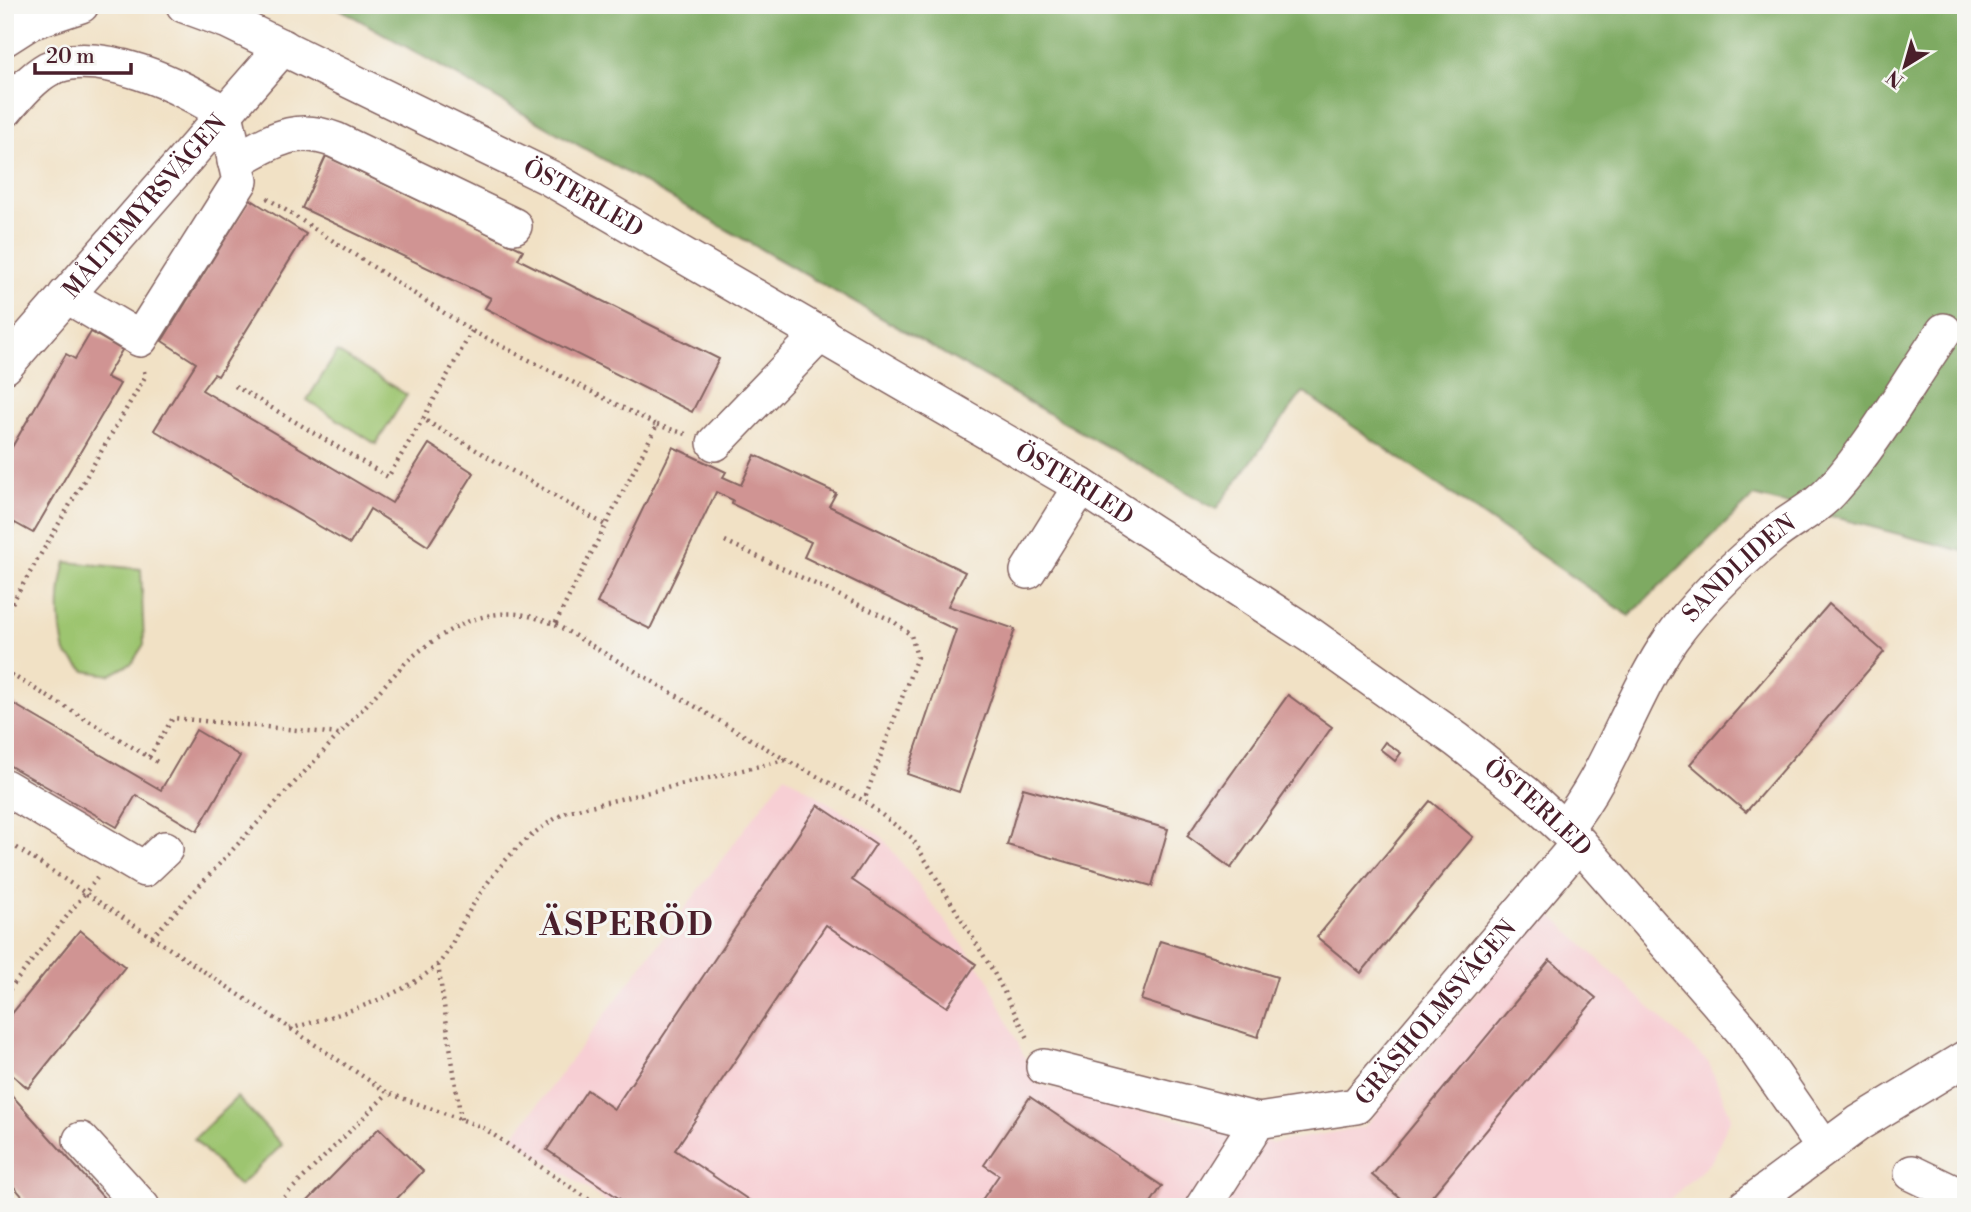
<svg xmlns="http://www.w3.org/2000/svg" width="1971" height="1212" viewBox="0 0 1971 1212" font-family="'Libre Bodoni',serif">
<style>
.built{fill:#f7cfd4}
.green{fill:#9dc570;stroke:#74724e;stroke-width:2}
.forest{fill:#7eaa62;stroke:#646446;stroke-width:2}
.building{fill:#d09493}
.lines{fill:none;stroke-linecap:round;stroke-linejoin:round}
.minor-casing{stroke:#846361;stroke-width:38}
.path{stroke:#846361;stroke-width:4.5;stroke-dasharray:2 5;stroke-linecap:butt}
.minor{stroke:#fff;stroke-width:35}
.labels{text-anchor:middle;stroke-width:6;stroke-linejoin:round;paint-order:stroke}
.street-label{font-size:24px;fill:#4a1f2b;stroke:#f6f6f2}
.district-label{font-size:32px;font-weight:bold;letter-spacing:2px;fill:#4a1f2b;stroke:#f6f6f2}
</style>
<rect width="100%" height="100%" fill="#f6f6f2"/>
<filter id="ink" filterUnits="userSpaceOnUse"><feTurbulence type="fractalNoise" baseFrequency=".0143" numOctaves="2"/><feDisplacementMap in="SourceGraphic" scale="14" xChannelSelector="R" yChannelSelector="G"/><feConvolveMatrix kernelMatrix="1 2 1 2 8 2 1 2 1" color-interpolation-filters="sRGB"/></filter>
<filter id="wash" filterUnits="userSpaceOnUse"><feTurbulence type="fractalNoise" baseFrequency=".00686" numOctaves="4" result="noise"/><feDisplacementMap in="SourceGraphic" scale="28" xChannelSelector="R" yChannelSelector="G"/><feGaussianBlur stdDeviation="1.57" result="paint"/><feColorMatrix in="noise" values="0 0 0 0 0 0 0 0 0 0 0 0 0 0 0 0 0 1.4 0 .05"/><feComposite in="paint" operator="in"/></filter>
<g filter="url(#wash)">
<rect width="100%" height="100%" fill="#f1e1c5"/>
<polygon class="built" points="785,775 882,837 987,977 1037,1084 1272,1143 1364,1127 1546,910 1709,1063 1731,1117 1711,1162 1661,1207 613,1207 513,1137"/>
<g class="green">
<polygon points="337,352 407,395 376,444 307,400"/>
<path d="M66 562 141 569 144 644 132 663 110 675 85 671 65 653C58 622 57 593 66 562Z"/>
<polygon points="237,1097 282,1145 239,1186 194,1139"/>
</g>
<polygon class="forest" points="333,5 1966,5 1966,552 1754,496 1629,616 1303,392 1216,509"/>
<g id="blocks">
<g class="building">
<polygon points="326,156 523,250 518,259 719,359 692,412 485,308 491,298 302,208"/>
<polygon points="250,199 306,234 218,376 214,374 202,390 392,503 429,444 474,473 428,546 370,509 350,544 154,430 196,363 162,341"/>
<polygon points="91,332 122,350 106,377 120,384 33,533 15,523 5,539 5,459 66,354 75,359"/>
<polygon points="673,447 726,472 723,477 741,485 755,455 836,493 829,506 965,572 948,606 1015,629 959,792 907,774 956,630 804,557 811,542 732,504 733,500 716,492 650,629 597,603"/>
<polygon points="1829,604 1884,652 1746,812 1690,764"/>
<polygon points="1288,695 1332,727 1231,868 1187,836"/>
<polygon points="5,699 161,790 196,730 240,756 197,831 136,795 117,827 5,763"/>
<polygon points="1385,742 1401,753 1395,761 1380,749"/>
<polygon points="1023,788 1168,829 1152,886 1007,845"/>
<polygon points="1430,801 1473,837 1361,973 1317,937"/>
<polygon points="818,805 876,844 852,880 976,964 947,1007 826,925 675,1150 759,1207 632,1207 547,1150 587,1090 614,1109"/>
<polygon points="80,930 125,967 28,1088 5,1069 5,1022"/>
<polygon points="1160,941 1277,977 1258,1037 1141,1000"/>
<polygon points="1550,960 1596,998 1423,1207 1411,1207 1372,1175"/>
<polygon points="8,1091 112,1207 32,1207 5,1177"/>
<polygon points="1030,1097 1162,1186 1148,1207 977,1207 999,1175 984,1165"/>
<polygon points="379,1128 423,1171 389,1207 302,1207"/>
</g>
</g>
</g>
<g filter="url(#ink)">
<use href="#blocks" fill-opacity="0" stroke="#846361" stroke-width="2"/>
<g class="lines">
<defs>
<g id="minor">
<path id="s1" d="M184 5 228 21 550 178 1081 486 1310 635 1457 740 1526 794 1579 843 1743 1031 1824 1148"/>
<polyline points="5,38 30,22 81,5"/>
<path d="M5 110C17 96 32 78 48 69 96 44 185 87 225 114L240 181 140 339 66 295"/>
<path d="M235 161C272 142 293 124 335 140L514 226"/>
<path id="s2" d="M5 366 283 47"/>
<polyline points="715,443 821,333"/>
<polyline points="1028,571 1081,486"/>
<polyline points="5,787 144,869 165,849"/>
<path id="s3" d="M1564 829C1610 772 1630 699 1671 639 1698 601 1735 566 1771 536 1791 519 1816 509 1834 488 1873 445 1910 380 1944 331"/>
<polyline points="1044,1067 1258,1121"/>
<polyline points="81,1140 142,1207"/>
<polyline points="1912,1173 1966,1199"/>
<path id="s4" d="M1203 1207 1258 1121 1356 1106 1579 843"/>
<polyline points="1745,1207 1859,1123 1966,1058"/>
</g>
</defs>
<use href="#minor" class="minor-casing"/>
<g class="path">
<polyline points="267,198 472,331 657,425 555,624"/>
<polyline points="472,331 423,419 605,525"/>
<polyline points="235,386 388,477 423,419"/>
<polyline points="657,425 686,434"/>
<polyline points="725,541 893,621 911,635 917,657 864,801"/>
<polyline points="5,615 145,377 144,371"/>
<polyline points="5,671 159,763"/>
<polyline points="149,757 173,718 339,734"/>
<polyline points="5,840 388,1093 482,1127 600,1207"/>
<path d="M152 937 406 662C438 635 474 610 518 614 530 615 544 621 555 624L786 760 864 801 912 838 993 971 1029 1040"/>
<polyline points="438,965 461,1120"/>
<polyline points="5,995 97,878"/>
<path d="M290 1029C338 1014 397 1000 436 966 448 956 456 934 464 920 491 873 520 836 569 811L785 760"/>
<polyline points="274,1207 388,1093"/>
</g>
<use href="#minor" class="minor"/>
</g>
</g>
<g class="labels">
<g class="street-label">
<text dy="8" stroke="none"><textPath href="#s1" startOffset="444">ÖSTERLED</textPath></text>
<text dy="8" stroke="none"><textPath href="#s2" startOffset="212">MÅLTEMYRSVÄGEN</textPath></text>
<text dy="8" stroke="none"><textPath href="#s1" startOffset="1012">ÖSTERLED</textPath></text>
<text dy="8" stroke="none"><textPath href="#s3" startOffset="317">SANDLIDEN</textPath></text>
<text dy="8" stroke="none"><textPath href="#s1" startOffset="1578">ÖSTERLED</textPath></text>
<text dy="8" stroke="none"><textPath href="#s4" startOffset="324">GRÄSHOLMSVÄGEN</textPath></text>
</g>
<g class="district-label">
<text x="627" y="935">ÄSPERÖD</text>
</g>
</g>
<rect width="1971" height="1212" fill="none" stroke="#f6f6f2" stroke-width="28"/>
<g transform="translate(1905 66) rotate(217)" stroke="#f6f6f2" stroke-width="5" paint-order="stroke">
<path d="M0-5L12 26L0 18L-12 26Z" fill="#4a1f2b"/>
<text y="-10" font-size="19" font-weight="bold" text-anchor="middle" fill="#4a1f2b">N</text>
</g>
<path d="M35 63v10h96v-10" fill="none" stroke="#4a1f2b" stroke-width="3.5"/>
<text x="46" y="63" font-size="21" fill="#4a1f2b" stroke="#f6f6f2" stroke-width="5" paint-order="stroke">20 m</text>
</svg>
